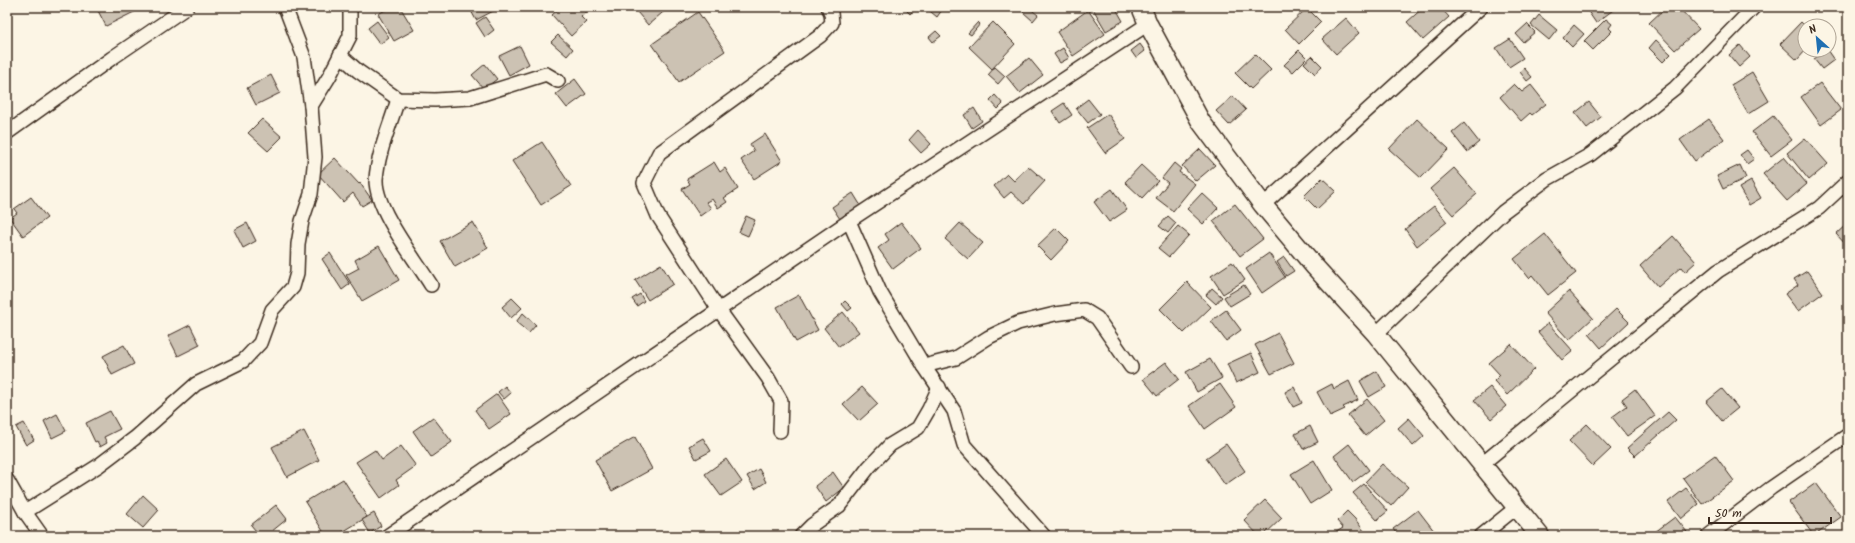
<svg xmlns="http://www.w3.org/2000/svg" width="1855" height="543" viewBox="0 0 1855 543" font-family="Kalam,sans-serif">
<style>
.building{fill:#ccc2b3;stroke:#3b2a1e}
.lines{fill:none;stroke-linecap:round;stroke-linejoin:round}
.street-casing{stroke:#3b2a1e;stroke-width:16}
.secondary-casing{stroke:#3b2a1e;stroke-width:21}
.street{stroke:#fcf5e5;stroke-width:13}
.secondary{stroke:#fcf5e5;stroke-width:18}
</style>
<rect width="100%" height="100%" fill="#fcf5e5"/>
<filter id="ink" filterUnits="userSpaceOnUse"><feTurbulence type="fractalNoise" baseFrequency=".025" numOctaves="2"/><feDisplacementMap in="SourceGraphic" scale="8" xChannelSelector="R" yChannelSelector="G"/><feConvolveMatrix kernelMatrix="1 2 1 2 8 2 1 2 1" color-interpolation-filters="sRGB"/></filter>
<g filter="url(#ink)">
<g class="building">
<polygon points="96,7 139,7 140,9 106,26"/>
<polygon points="391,7 400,7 414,30 394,41 378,14"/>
<polygon points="469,7 498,7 499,8 476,20"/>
<polygon points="561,7 592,7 581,17 586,22 571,36 552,15"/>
<polygon points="641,7 669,7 648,25 637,12"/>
<polygon points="903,7 917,7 910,14"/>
<polygon points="925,7 944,7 937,17"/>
<polygon points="1028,7 1038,15 1033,21 1023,12"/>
<polygon points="1092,7 1115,7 1123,21 1106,31"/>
<polygon points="1424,7 1440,7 1449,17 1423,40 1407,22"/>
<polygon points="1585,7 1617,7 1596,23"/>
<polygon points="1666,7 1678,7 1699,29 1675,50 1649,23"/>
<polygon points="1307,8 1321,22 1299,44 1285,29"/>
<polygon points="1088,10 1105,34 1073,56 1057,32"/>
<polygon points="698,12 725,51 679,82 652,44"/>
<polygon points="1539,15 1557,30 1549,40 1531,25"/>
<polygon points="485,17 494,30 485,37 476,23"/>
<polygon points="1346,18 1359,33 1336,54 1322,39"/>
<polygon points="1606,19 1612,24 1609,28 1612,31 1593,50 1584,41"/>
<polygon points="377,21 389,37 380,44 368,28"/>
<polygon points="978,22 980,24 971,35 968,33"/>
<polygon points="993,22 1015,44 992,69 969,47"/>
<polygon points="1801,22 1805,26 1806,50 1797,60 1780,44"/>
<polygon points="1527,24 1535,32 1523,42 1516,34"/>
<polygon points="1574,25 1584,34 1572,47 1563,38"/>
<polygon points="936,31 941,36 933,42 929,37"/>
<polygon points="558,35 573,49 567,56 551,42"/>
<polygon points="1510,39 1523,58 1509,67 1496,48"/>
<polygon points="1656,40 1671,54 1663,62 1649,48"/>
<polygon points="1140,44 1145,51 1136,58 1131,51"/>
<polygon points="1740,45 1750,57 1739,67 1729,55"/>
<polygon points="520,46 529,64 509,75 499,56"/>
<polygon points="1063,48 1069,58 1060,63 1054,54"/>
<polygon points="1299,50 1307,58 1293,72 1284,65"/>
<polygon points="1827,50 1834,60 1822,69 1814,59"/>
<polygon points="1255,54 1271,70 1251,89 1235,73"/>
<polygon points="1312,56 1322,66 1315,74 1304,63"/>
<polygon points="1029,58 1043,75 1020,93 1006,76"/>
<polygon points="485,64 497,79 484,89 472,75"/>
<polygon points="995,67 1005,76 998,84 988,75"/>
<polygon points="1524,68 1532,77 1527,81 1520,72"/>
<polygon points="1752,72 1769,101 1748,114 1731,85"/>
<polygon points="271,75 280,93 256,105 247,88"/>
<polygon points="575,79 586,94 567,108 556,94"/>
<polygon points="1820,83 1841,110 1821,125 1801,97"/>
<polygon points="1514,84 1522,92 1531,85 1546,104 1532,115 1530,113 1521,121 1500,97"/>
<polygon points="995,95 1003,104 998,109 990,100"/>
<polygon points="1233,96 1246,110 1229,125 1216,111"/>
<polygon points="1088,99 1100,114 1088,123 1076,108"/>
<polygon points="1589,102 1601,117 1587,128 1575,113"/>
<polygon points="1064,103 1072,115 1060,123 1052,111"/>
<polygon points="974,108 982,121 972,128 964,115"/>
<polygon points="1108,114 1125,139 1105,153 1087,128"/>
<polygon points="1773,116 1792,140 1771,156 1752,132"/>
<polygon points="262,119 282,137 268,151 248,133"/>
<polygon points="1417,119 1449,149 1421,178 1389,149"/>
<polygon points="1709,119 1724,139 1695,161 1680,140"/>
<polygon points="1464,123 1479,142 1467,152 1452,133"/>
<polygon points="918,130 931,144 921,153 909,140"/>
<polygon points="765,134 782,161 754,179 741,160 754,151 750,144"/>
<polygon points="1805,138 1828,164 1809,180 1787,153"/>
<polygon points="542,142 571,186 541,205 512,161"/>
<polygon points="1200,149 1215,165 1196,181 1182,166"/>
<polygon points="1747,150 1754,159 1747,164 1740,155"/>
<polygon points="1784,157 1807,184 1787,201 1763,174"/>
<polygon points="335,158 359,184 360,183 372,200 362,206 353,193 343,202 318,174"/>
<polygon points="714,162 720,172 725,168 738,189 724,198 727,202 718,208 712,199 706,202 711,208 700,216 682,189 690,184 687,179"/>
<polygon points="1174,163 1181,169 1179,172 1195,184 1173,211 1156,198 1168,183 1162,178"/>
<polygon points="1141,165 1158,181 1142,198 1125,182"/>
<polygon points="1740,165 1746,178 1723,189 1717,176"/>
<polygon points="1028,166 1045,181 1024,204 1011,192 1004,198 994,186 1007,174 1014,181"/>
<polygon points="1454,168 1477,194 1453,215 1430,189"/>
<polygon points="1322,178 1336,191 1317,209 1304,196"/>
<polygon points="1751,181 1761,198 1749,205 1739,188"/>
<polygon points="1112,189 1127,210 1109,222 1094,202"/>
<polygon points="853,193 861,206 840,219 832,207"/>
<polygon points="1202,193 1218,208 1203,224 1187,209"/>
<polygon points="31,197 47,218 23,236 10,218 17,213 14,209"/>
<polygon points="1235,204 1263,239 1240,256 1213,221"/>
<polygon points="1434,206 1447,222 1417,246 1405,229"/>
<polygon points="746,216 755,220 748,236 739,232"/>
<polygon points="1168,216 1176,223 1168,233 1159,226"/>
<polygon points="473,222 488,248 455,267 440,241"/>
<polygon points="901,222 921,248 893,269 878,248 889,240 885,234"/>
<polygon points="247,223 256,241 243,248 234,230"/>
<polygon points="960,223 983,243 968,259 945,239"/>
<polygon points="1848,223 1848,247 1836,234"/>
<polygon points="1178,226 1189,235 1169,257 1158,248"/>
<polygon points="1056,228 1069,241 1051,260 1037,246"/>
<polygon points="1545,234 1576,273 1548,295 1532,275 1529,278 1514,259"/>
<polygon points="1673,236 1696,262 1685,272 1681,267 1658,287 1640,266"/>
<polygon points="379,246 399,280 362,301 346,275 359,268 355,260"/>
<polygon points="330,253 350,284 342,290 322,259"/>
<polygon points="1269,253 1285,277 1262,293 1246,269"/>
<polygon points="1284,257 1294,271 1286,276 1277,262"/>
<polygon points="1232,262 1245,280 1223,294 1211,276"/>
<polygon points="661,264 673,284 648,300 635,280"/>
<polygon points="1807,271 1823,293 1798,311 1785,294 1798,285 1794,279"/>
<polygon points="1187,282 1211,307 1184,333 1160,309"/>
<polygon points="1244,285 1250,294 1230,306 1224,297"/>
<polygon points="1212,288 1222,297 1216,304 1206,295"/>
<polygon points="1569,291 1593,318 1569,340 1545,313"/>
<polygon points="640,294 644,301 637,306 632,299"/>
<polygon points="799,295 818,330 796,342 777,307"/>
<polygon points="512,298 522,308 511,318 502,307"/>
<polygon points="845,301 852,308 848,311 842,304"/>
<polygon points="1616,309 1629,322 1601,348 1589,334"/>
<polygon points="1226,310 1241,330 1226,341 1211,321"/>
<polygon points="843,312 859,332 839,347 824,328"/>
<polygon points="523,313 536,325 529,333 516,322"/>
<polygon points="1548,323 1573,351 1562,360 1538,332"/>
<polygon points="190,325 200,345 178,356 168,336"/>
<polygon points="1278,333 1294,363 1271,374 1255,345"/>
<polygon points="1511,344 1534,369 1507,395 1494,381 1500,375 1489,363"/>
<polygon points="124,345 134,364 112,375 103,356"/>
<polygon points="1251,353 1260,372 1236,383 1227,364"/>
<polygon points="1210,359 1222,378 1197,392 1186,372"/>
<polygon points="1166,362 1179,379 1157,396 1143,379"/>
<polygon points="1377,371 1386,387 1369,397 1360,381"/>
<polygon points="1349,381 1358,400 1343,407 1345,409 1330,416 1317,392 1332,384 1334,389"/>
<polygon points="1220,384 1236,407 1205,429 1189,406"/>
<polygon points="505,386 511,393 504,399 498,392"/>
<polygon points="862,387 878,404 859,421 843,404"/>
<polygon points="1294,387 1302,403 1293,407 1285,392"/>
<polygon points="1490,387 1506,406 1491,419 1474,400"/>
<polygon points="1635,389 1655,416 1627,436 1612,417 1627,406 1622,399"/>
<polygon points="1722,389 1738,408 1722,421 1706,402"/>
<polygon points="497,394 511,414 489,429 475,410"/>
<polygon points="1367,399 1384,420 1365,436 1348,415"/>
<polygon points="110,411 120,429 104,437 107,443 100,447 97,441 95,442 86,423"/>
<polygon points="1668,412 1676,420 1635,456 1627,448"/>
<polygon points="57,414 66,431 52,438 44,421"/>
<polygon points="433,417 452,442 431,457 413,431"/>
<polygon points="1409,418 1424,436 1413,446 1398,428"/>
<polygon points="24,423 34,440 26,445 16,427"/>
<polygon points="1587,424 1611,449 1593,466 1569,441"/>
<polygon points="1310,426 1318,442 1303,449 1295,434"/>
<polygon points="304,431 319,460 287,477 272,447"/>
<polygon points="635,437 652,469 612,491 595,460"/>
<polygon points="703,438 711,451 696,459 689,446"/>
<polygon points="1226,444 1245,471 1225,485 1206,458"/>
<polygon points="1349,444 1369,470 1353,482 1334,456"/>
<polygon points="401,446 416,466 396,480 399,485 381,498 356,462 375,450 382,460"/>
<polygon points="1715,455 1734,481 1702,504 1683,478"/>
<polygon points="726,459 742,482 721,496 705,474"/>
<polygon points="1314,460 1332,490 1310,504 1291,474"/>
<polygon points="1382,464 1408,487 1391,506 1365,482"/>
<polygon points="759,469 766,482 755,489 747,476"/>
<polygon points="833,472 844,488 826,502 815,486"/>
<polygon points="343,479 367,517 336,536 326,536 305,502"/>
<polygon points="1816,483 1841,517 1814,536 1789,502"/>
<polygon points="1364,484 1388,511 1377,520 1353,493"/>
<polygon points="1686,488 1699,504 1681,519 1668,502"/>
<polygon points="143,495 159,510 143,528 127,514"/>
<polygon points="1265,500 1282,518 1263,536 1259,536 1244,520"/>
<polygon points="276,505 287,519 266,536 260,536 251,525"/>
<polygon points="1418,510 1438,536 1398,536 1393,529"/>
<polygon points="1347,511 1355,519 1367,535 1335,536 1333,534 1343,528 1337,521"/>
<polygon points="374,513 381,526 370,533 362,520"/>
<polygon points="1675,517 1687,532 1683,536 1658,536 1655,532"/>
<polygon points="463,531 467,536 454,536"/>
</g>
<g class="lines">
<defs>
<g id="street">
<polyline points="340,55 358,71 398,99 435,100 470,98 546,74 558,81"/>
<path d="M398 99C390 126 378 152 376 179 375 209 415 259 431 285"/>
<polyline points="311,106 329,77 350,36 350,7"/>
<polyline points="7,133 112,58 187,7"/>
<polyline points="1263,205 1481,7"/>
<polyline points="849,221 880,292 924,366 954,411 964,445 1044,536"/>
<polyline points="1376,334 1503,212 1547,179 1590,155 1675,88 1754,7"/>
<polyline points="924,366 956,358 989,337 1018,323 1055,314 1084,310 1097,318 1131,367"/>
<polyline points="780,431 781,401 768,378 719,310 658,216 644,183 659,153 820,36 832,23 831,13 828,7"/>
<polyline points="1482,464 1718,271 1819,208 1848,181"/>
<polyline points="7,480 25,512 42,536"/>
<polyline points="25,512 98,466 135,438 196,384 243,361 260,343 272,310 293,287 297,273 298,244 302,221 311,194 315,157 311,106 304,57 285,7"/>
<polyline points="387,536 849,221 1148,24"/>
<polyline points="801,536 812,525 839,506 869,467 890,445 918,428 929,409 939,387"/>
<polyline points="1481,536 1517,507"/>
<polyline points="1708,536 1771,488 1848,435"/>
</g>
<polyline id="secondary" points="1141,7 1148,24 1201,122 1263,205 1315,267 1376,334 1540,536"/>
</defs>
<use href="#street" class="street-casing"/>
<use href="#secondary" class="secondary-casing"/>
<use href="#street" class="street"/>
<use href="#secondary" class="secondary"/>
</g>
</g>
<rect width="1855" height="543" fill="none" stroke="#fcf5e5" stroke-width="24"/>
<rect x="12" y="12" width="1831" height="519" fill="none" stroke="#3b2a1e" stroke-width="1.5" filter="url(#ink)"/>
<g transform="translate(1817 38) rotate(333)"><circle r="19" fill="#fcf5e5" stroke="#afa495"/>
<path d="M0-3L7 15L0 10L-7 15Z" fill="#1f6fb2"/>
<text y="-6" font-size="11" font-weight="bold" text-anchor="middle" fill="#3b2a1e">N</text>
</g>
<path d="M1709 517v6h122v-6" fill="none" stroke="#3b2a1e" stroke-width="2"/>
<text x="1715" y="517" font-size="12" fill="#3b2a1e" stroke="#fcf5e5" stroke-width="3" paint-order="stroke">50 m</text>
</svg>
